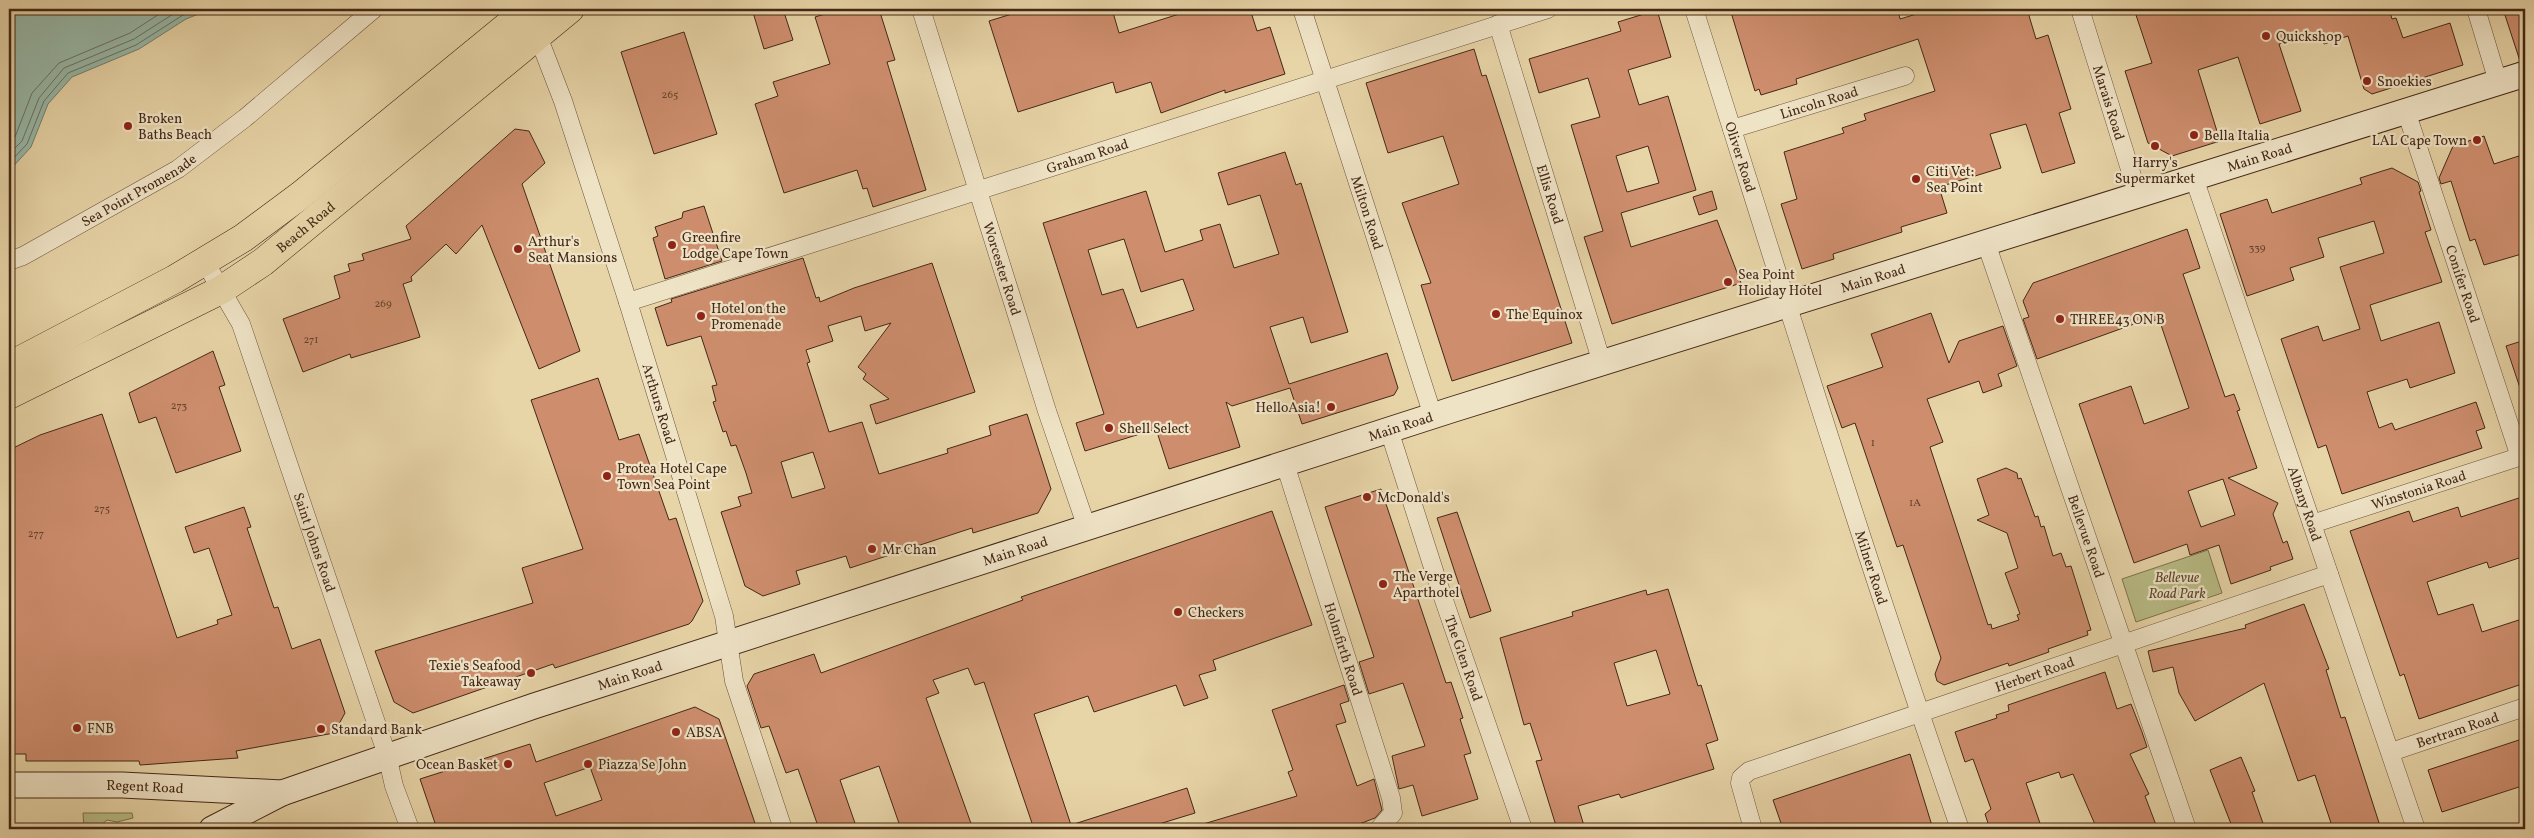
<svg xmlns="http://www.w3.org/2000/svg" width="2534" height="838" viewBox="0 0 2534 838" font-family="Vollkorn,serif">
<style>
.green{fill:#b8bc85;stroke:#7e724e}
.water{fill:#97b8a8;stroke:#767e6e}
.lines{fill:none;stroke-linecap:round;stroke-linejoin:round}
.shore{stroke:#6e7060;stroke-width:1}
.building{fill:#ce8e6e;stroke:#442817;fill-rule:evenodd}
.street-casing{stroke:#6d533b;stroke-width:19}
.secondary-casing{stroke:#442817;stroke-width:27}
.primary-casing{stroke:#442817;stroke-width:29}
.street{stroke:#efe3c6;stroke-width:18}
.secondary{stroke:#efe3c6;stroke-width:25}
.primary{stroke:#e7d4a7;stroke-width:28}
.poi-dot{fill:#8f2418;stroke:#efe3c6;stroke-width:2}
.labels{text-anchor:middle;stroke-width:4.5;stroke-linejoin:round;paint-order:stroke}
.number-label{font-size:11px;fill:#66422d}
.poi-label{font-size:14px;fill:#442817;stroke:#efe3c6;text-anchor:start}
.street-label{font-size:14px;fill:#442817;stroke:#efe3c6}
.park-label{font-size:14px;font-style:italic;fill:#5b462d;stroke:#efe3c6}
</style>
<rect width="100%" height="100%" fill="#e7d4a7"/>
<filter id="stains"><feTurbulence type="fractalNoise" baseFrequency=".004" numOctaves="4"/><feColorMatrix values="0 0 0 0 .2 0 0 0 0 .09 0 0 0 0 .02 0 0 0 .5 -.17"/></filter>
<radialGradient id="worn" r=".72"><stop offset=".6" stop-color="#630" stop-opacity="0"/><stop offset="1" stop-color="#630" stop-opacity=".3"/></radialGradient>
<g class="green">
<polygon points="2208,550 2222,593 2136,622 2122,579"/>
<polygon points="83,813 132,813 133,818 117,822 107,820 99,827 84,829"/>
</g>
<polygon class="water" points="9,9 211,9 186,19 139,49 72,77 48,104 31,147 9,171"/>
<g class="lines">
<g class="shore">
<polyline points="9,144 15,137 32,93 59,63 130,33 167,9"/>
<polyline points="9,154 22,141 39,98 64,68 134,39 181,9"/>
<polyline points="9,163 27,144 44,101 68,73 136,45 183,15 198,9"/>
</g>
</g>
<g class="building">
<polygon points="752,9 783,9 793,40 764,49"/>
<polygon points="841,9 879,9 895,60 887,62 926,190 873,207 867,188 863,189 857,170 784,193 755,104 778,96 773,82 830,64 815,17"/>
<polygon points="1028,9 1112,9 1119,33 1195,9 1250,9 1257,31 1270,27 1285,74 1225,93 1225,90 1161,113 1151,82 1116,93 1113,82 1018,112 989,21"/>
<polygon points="1730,9 1898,9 1900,19 1933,9 2027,9 2036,39 2048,35 2071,109 2059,113 2075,163 2042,173 2026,124 1990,134 2001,168 1939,187 1947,213 1901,227 1902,232 1833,254 1834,259 1802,269 1781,204 1797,199 1784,152 1844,133 1842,128 1866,120 1864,114 1935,91 1918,39 1796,79 1797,84 1761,95 1759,89 1755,91"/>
<polygon points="2134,9 2389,9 2392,19 2396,18 2403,38 2450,23 2463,65 2372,94 2364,89 2348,36 2324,44 2320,32 2279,44 2301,111 2260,124 2238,57 2198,70 2220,141 2172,156 2148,143 2125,71 2152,63"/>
<polygon points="2503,9 2525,9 2525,60 2520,61"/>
<path d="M1657 10 1671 57 1628 70 1639 105 1668 96 1696 190 1621 213 1631 247 1717 220 1741 283 1612 324 1584 237 1603 231 1571 125 1600 117 1588 78 1539 93 1529 59 1621 31 1618 22ZM1648 146 1659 183 1627 192 1616 156Z"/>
<polygon points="684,32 717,134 654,154 621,52"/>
<polygon points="1474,49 1482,76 1486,75 1572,343 1452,381 1421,285 1431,283 1402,203 1459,184 1443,136 1388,153 1366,83"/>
<polygon points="515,129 529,131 545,163 522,184 580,351 539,369 482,225 456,254 446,244 411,277 412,281 403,284 420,337 351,358 350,354 303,372 283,319 340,298 334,276 350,271 348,264 364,260 362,254 411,239 406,226"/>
<polygon points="2484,136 2494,164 2525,154 2525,253 2484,265 2475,239 2470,241 2451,181 2441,184 2439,178 2453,146"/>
<path d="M1285 152 1296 185 1301 183 1348 332 1311 343 1303 317 1270 327 1289 384 1387 353 1398 388 1394 395 1302 424 1290 388 1232 406 1226 402 1240 447 1169 469 1156 429 1085 451 1076 423 1104 414 1043 223 1146 191 1165 252 1203 240 1200 230 1220 224 1234 268 1279 254 1260 195 1228 205 1218 173ZM1124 239 1141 292 1183 279 1194 310 1137 328 1123 289 1102 295 1088 250Z"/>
<polygon points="2392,168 2418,182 2421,191 2419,192 2431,230 2425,232 2442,282 2370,305 2381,341 2439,322 2455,373 2410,388 2407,379 2367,392 2379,428 2392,423 2395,430 2476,402 2485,428 2476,431 2482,448 2342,494 2326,445 2318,448 2281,339 2318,326 2323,341 2360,329 2340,267 2384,253 2374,221 2318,238 2324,257 2290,268 2294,280 2247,296 2220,214 2267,199 2272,213 2362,184 2360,178"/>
<polygon points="1712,191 1717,209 1699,215 1693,197"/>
<polygon points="704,206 722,261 665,279 653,238 658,236 655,227 682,218 683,212"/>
<path d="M2187 229 2200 268 2183 274 2225 397 2234 394 2240 410 2237 411 2257 468 2228 478 2278 503 2273 514 2283 543 2287 541 2293 559 2270 567 2271 570 2231 584 2219 545 2190 555 2187 544 2134 563 2079 404 2131 386 2144 424 2189 408 2159 319 2148 322V319L2037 359 2023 319 2029 317 2023 301 2033 283ZM2223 479 2235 515 2201 527 2188 491Z"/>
<path d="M803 258 816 298 819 297 820 302 854 288 932 263 975 392 876 424 870 405 889 399 863 379 866 374 858 367 891 323 865 331 861 316 828 326 833 341 806 350 810 362 807 363 829 432 862 422 879 474 948 453 947 449 991 435 989 426 1027 414 1051 489 1038 513 973 533 972 528 850 568 846 556 796 571 800 584 763 596 745 586 721 512 741 506 738 497 752 493 746 473 736 445 731 446 726 431 723 432 713 402 716 401 712 386 717 385 701 336 667 346 655 308 672 302 671 299ZM813 452 825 488 792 498 781 462Z"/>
<polygon points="1931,313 1949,363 1959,341 2003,326 2017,366 1998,374 2002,386 1983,393 1979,381 1927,399 1943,442 1930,447 1988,625 1991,624 1992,629 2019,620 2017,615 2020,614 2005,573 2018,568 2007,533 1977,520 1989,515 1977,479 2006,468 2017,473 2018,479 2021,478 2035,517 2038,516 2041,527 2044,526 2053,556 2061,553 2066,567 2071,566 2091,630 2087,631 2088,635 2048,649 2049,652 2009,666 2008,663 1944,685 1937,681 1935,674 1941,658 1903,545 1897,547 1855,423 1842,428 1827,386 1883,367 1871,334"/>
<polygon points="2525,340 2525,394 2522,394 2506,346"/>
<polygon points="213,351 225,385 219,387 241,451 176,473 156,417 139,423 129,393"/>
<polygon points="598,378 619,440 639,434 669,520 676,518 703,601 692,621 689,624 555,668 553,664 413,713 394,702 375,651 533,603 522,568 583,549 531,400"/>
<polygon points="102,414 177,638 218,624 217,620 232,615 209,548 194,553 185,527 244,507 251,527 247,528 274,608 278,607 292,649 320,639 345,713 334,733 236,751 238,758 140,765 139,761 26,761 26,754 9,754 9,450 40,435"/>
<polygon points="1381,489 1446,683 1451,682 1463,718 1460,719 1471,753 1464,755 1478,799 1422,816 1413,785 1399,789 1392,756 1425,746 1403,683 1369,694 1359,662 1374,657 1325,507"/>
<polygon points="2525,496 2525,556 2489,568 2487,562 2427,582 2438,615 2473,604 2482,632 2525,618 2525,683 2419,719 2404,674 2400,676 2350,531 2409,511 2413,522 2458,507 2461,517"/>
<polygon points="1272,511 1312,625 1213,660 1216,670 1199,675 1208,698 1184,706 1176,685 1094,712 1088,696 1034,714 1071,825 1187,788 1195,813 1143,829 1034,829 984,682 975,685 968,668 933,680 939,693 926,698 973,829 901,829 879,766 840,780 857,829 819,829 798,769 786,773 769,726 761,728 747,686 754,674 814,654 821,673 1023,600 1021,597"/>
<polygon points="1457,512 1491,611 1470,618 1437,518"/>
<path d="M1668 589 1698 686 1701 685 1718 740 1706 744 1714 769 1621 798 1619 794 1578 806 1585 829H1557L1536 761 1542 760 1530 723 1524 725 1500 638 1573 616 1572 612 1646 590 1647 595ZM1656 650 1670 694 1627 706 1614 663Z"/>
<polygon points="2304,604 2329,669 2326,670 2341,718 2345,717 2381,829 2333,829 2315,775 2298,781 2264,683 2195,721 2179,693 2173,667 2153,672 2148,651 2246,628 2245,625"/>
<polygon points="2105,672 2117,709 2131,704 2142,732 2147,747 2130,754 2149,794 2145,796 2156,825 2144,829 2097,829 2073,774 2061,778 2059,772 2026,783 2042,829 1990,829 1985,814 1991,809 1973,759 1965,762 1955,732 1997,718 1996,715 2009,711 2008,705"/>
<polygon points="1344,685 1349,701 1340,704 1346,722 1336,725 1357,786 1374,779 1382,810 1375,818 1346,829 1201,829 1200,825 1297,796 1288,772 1293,770 1272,710"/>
<path d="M695 707 719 719 757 829H437L420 779 530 744 536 762ZM590 767 602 800 556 816 544 783Z"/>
<polygon points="2525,738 2525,785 2442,812 2428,770"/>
<polygon points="1910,754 1933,829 1783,829 1773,800"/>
<polygon points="2241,757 2255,791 2252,792 2265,829 2233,829 2210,770"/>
</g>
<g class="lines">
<defs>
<g id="street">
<path id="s1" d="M921 9 1047 411 1087 528"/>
<path id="s2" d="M1302 9 1433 416"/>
<path id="s3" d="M1694 9C1781 283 1865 558 1960 829"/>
<path id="s4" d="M2080 9 2138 195"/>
<polyline points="2476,9 2498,82"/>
<path id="s5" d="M1498 24 1602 363"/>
<path id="s6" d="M534 26 563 101 628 302 724 616 734 681 783 829"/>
<path id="s7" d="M2406 111 2520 457"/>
<path id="s8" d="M1732 129 1905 76"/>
<path id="s9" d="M2194 178 2416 829"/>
<path id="s10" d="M1986 243 2187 829"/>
<path id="s11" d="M9 261 23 256 178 169 245 118 374 9"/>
<path id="s12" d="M205 262 241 324 387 755 394 786 410 829"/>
<path id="s13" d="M628 302 1548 9"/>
<path id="s14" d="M1389 430 1437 580 1523 829"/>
<path id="s15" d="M1285 464 1391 798 1393 813 1379 829"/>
<path id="s16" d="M2312 524 2525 455"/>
<path id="s17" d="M2391 752 2525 707"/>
<path id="s18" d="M1753 829 1740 783 1741 778 1749 771 2329 574"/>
</g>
<g id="secondary">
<path id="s19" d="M9 785H122L282 793"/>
<path id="s20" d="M212 829 282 793 534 706 1451 410 2525 74"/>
</g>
<g id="primary">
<polyline points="9,366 175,279 243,238 301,195 528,9"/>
<path id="s21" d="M9 395 221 290 263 262 570 9"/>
</g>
</defs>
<use href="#street" class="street-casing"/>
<use href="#secondary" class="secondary-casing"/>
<use href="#primary" class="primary-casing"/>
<use href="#street" class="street"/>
<use href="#secondary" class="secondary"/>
<use href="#primary" class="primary"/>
</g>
<g class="poi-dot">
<circle cx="2266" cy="36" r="5"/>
<circle cx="2367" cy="81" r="5"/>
<circle cx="128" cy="126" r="5"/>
<circle cx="2194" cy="135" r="5"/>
<circle cx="2477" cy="140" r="5"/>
<circle cx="2155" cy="146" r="5"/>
<circle cx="1916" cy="179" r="5"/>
<circle cx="672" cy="245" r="5"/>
<circle cx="518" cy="249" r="5"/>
<circle cx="1728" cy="282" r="5"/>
<circle cx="1496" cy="314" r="5"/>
<circle cx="701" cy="316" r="5"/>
<circle cx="2060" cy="319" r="5"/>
<circle cx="1331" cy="407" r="5"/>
<circle cx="1109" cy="428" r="5"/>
<circle cx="607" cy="476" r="5"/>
<circle cx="1367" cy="497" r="5"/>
<circle cx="872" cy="549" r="5"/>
<circle cx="1383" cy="584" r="5"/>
<circle cx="1178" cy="612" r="5"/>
<circle cx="531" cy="673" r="5"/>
<circle cx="77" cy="728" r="5"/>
<circle cx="321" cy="729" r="5"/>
<circle cx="676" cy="732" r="5"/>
<circle cx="508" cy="764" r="5"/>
<circle cx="588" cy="764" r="5"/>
</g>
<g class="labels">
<g class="number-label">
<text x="670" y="98">265</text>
<text x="2257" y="251">339</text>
<text x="383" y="307">269</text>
<text x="311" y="343">271</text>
<text x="179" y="409">273</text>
<text x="1873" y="446">1</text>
<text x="1915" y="506">1A</text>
<text x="102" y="512">275</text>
<text x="36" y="537">277</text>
</g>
<g class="poi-label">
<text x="2276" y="41">Quickshop</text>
<text x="2377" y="86">Snoekies</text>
<text x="138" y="123">Broken<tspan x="138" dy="16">Baths Beach</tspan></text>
<text x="2204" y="140">Bella Italia</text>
<text x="2467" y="145" text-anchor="end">LAL Cape Town</text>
<text x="2155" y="167" text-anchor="middle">Harry's<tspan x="2155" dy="16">Supermarket</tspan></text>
<text x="1926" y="176">Citi Vet:<tspan x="1926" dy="16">Sea Point</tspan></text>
<text x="682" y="242">Greenfire<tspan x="682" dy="16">Lodge Cape Town</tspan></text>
<text x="528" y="246">Arthur's<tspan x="528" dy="16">Seat Mansions</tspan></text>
<text x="1738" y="279">Sea Point<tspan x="1738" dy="16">Holiday Hotel</tspan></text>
<text x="711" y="313">Hotel on the<tspan x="711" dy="16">Promenade</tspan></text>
<text x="1506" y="319">The Equinox</text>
<text x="2070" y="324">THREE43 ON B</text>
<text x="1321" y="412" text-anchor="end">HelloAsia!</text>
<text x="1119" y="433">Shell Select</text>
<text x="617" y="473">Protea Hotel Cape<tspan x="617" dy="16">Town Sea Point</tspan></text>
<text x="1377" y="502">McDonald's</text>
<text x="882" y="554">Mr Chan</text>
<text x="1393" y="581">The Verge<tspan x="1393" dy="16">Aparthotel</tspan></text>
<text x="1188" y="617">Checkers</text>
<text x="521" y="670" text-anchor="end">Texie's Seafood<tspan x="521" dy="16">Takeaway</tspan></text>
<text x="87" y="733">FNB</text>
<text x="331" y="734">Standard Bank</text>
<text x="686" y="737">ABSA</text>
<text x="498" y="769" text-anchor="end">Ocean Basket</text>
<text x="598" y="769">Piazza Se John</text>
</g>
<g class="street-label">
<text dy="5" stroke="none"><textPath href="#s4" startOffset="98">Marais Road</textPath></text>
<text dy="5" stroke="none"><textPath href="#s8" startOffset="91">Lincoln Road</textPath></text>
<text dy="5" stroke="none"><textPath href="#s13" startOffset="482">Graham Road</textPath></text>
<text dy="5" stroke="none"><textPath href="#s3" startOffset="155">Oliver Road</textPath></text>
<text dy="5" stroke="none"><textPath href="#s20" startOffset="2156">Main Road</textPath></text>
<text dy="5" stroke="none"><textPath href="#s11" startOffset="148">Sea Point Promenade</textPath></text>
<text dy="5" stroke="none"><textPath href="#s5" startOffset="178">Ellis Road</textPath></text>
<text dy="5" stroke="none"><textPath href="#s2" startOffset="214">Milton Road</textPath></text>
<text dy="5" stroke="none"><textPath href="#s21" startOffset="342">Beach Road</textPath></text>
<text dy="5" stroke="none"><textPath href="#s1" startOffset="272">Worcester Road</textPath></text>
<text dy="5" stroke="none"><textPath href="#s20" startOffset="1751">Main Road</textPath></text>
<text dy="5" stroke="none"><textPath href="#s7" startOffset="182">Conifer Road</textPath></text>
<text dy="5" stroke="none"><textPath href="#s6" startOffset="398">Arthurs Road</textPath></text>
<text dy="5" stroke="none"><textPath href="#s20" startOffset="1256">Main Road</textPath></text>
<text dy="5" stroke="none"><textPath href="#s16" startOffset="112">Winstonia Road</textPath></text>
<text dy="5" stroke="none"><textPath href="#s9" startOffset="344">Albany Road</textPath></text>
<text dy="5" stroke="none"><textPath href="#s10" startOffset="310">Bellevue Road</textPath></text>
<text dy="5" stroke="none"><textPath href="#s12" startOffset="302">Saint Johns Road</textPath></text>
<text dy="5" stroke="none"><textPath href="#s20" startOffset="851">Main Road</textPath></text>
<text dy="5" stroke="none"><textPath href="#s3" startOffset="586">Milner Road</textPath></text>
<text dy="5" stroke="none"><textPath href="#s15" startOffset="194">Holmfirth Road</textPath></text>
<text dy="5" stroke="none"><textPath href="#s14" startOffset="240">The Glen Road</textPath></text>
<text dy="5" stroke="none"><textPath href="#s18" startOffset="365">Herbert Road</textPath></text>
<text dy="5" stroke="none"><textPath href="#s20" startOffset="446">Main Road</textPath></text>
<text dy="5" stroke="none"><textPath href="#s17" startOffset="70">Bertram Road</textPath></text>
<text dy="5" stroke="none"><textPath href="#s19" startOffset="136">Regent Road</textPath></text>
</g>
<g class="park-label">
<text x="2177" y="582">Bellevue<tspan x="2177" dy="16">Road Park</tspan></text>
</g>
</g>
<rect width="2534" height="838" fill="none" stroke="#e7d4a7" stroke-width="30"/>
<rect x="10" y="10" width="2514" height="818" fill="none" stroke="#442817" stroke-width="2.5"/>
<rect x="15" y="15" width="2504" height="808" fill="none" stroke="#442817"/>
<rect width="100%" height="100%" filter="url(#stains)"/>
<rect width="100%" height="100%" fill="url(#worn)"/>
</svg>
